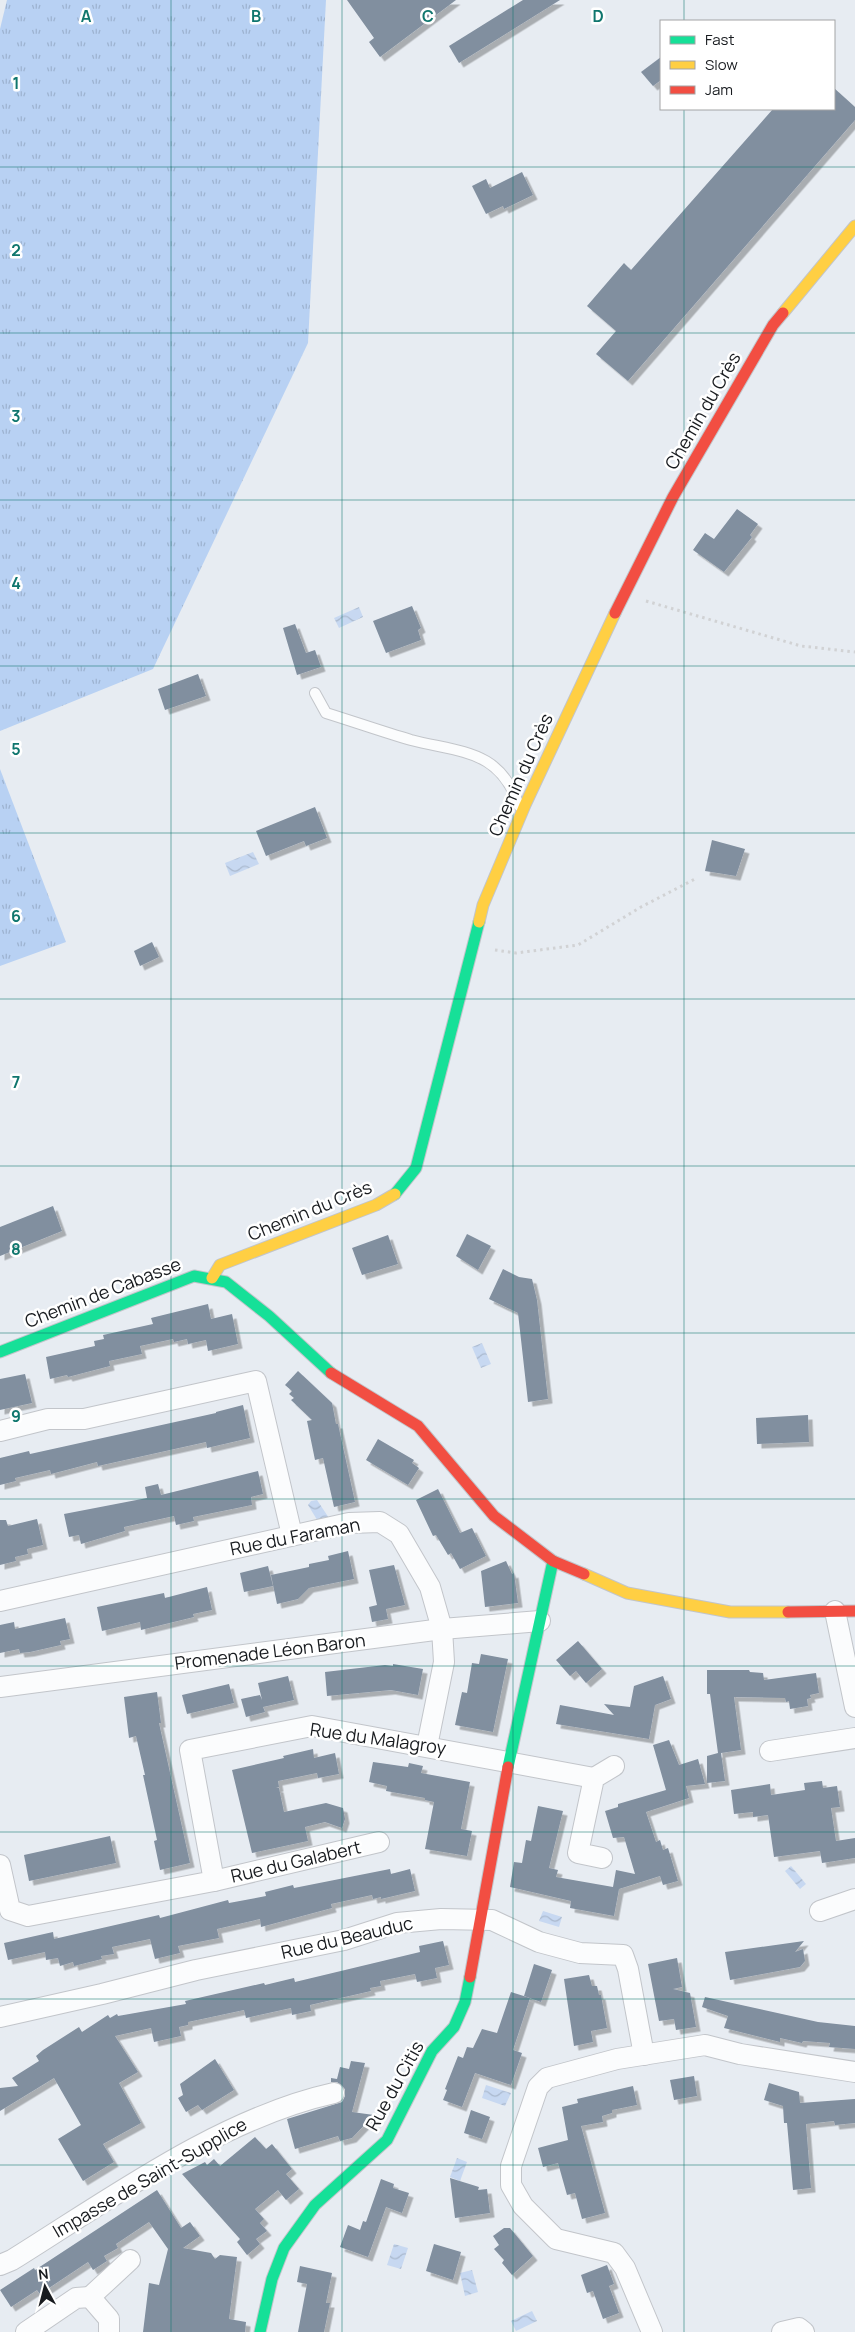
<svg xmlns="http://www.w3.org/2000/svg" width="855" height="2332" viewBox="0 0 855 2332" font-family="Manrope,sans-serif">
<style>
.grass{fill:url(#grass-tufts)}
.water{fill:url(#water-waves)}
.building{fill:#818f9f;filter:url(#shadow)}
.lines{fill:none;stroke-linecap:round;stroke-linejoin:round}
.lane-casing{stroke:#c2c5ca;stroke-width:12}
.street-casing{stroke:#c2c5ca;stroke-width:22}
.fast-casing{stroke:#c2c5ca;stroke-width:13}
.slow-casing{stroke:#c2c5ca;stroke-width:13}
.jam-casing{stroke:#c2c5ca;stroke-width:13}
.path{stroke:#d1d2d4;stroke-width:3;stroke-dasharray:2.5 4;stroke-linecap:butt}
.lane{stroke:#fbfcfd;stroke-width:10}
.street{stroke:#fbfcfd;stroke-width:20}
.fast{stroke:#16e098;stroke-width:11}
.slow{stroke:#ffcf43;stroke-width:11}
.jam{stroke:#f24e42;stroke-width:11}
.grid{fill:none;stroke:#0f766e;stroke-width:1;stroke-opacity:0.55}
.labels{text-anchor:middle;stroke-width:5;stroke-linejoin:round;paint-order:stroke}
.street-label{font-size:18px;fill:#181b1f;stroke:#fff}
.grid-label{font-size:16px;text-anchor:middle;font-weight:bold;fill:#0f766e;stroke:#fff;stroke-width:5;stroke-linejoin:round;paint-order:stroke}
</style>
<defs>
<pattern id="grass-tufts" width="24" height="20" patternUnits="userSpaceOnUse" patternTransform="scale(1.25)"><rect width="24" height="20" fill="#b8d1f3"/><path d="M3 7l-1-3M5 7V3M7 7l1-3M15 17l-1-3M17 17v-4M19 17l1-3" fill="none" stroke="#9db3d0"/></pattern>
<pattern id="water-waves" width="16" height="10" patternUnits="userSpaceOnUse" patternTransform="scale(1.25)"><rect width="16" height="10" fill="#c7d8f1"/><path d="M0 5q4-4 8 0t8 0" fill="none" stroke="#aab9ce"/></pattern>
<filter id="shadow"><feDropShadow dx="4.5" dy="4.5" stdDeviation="0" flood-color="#0004"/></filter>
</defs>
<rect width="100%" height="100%" fill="#e7ecf2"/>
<g class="grass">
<polygon points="7,0 326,0 308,343 153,669 0,731 0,29"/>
<polygon points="0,769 66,942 0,966"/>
</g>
<g class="water">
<polygon points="359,607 363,617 339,628 334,618"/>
<polygon points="253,852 259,864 230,876 225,863"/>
<polygon points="482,1343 491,1364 481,1368 472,1347"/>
<polygon points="317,1500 329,1518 319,1523 308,1505 311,1501"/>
<polygon points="791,1866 806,1884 800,1889 785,1871"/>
<polygon points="543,1911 562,1917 559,1927 539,1921"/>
<polygon points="486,2085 511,2093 505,2106 482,2098"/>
<polygon points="457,2158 467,2162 460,2181 450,2177"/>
<polygon points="394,2244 408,2248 401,2269 387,2265"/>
<polygon points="472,2270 478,2292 465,2296 460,2273"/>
<polygon points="532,2311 537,2321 516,2331 511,2321"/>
</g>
<g class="building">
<polygon points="347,0 456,0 380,57 369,42 374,38"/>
<polygon points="523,0 560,0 459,63 449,46"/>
<polygon points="661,57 661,80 653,86 641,72"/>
<polygon points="834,88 855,107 855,120 628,381 596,354 616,331 587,306 624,263 631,270 773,109 834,109"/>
<polygon points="522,172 533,195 504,209 503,206 486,214 472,186 486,179 490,188"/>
<polygon points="737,509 758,524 750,535 752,537 724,572 693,550 705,533 714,539"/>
<polygon points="412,606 421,628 418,630 421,640 386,653 373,621"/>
<polygon points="295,624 306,653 315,650 321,667 297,675 283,628"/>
<polygon points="198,674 206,696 165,710 158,689"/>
<polygon points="315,807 327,838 306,846 304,841 266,856 256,831"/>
<polygon points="712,840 745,849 736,876 705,871"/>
<polygon points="152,942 159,957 140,966 134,951"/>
<polygon points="53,1206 62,1231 0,1256 0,1227"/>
<polygon points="467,1234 491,1246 478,1270 456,1256"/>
<polygon points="388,1235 398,1264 362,1275 352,1248"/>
<polygon points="503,1269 519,1277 532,1279 537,1300 548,1399 528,1402 518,1313 489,1299"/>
<polygon points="208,1304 211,1319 232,1314 238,1344 208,1351 206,1340 188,1344 187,1339 174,1342 173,1339 140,1346 142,1354 109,1361 110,1366 68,1377 67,1375 50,1379 46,1357 95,1346 94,1341 104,1339 103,1335 153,1324 151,1318"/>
<polygon points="298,1371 332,1403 336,1424 338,1424 355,1502 334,1507 323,1458 315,1460 307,1421 312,1420 291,1400 294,1398 289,1394 292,1391 285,1385"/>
<polygon points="25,1374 32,1403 0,1410 0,1379"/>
<polygon points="243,1405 250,1438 207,1448 206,1442 98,1466 97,1462 51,1474 50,1470 15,1478 16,1481 0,1485 0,1458 29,1451 30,1454 216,1413 216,1412"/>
<polygon points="808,1415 809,1442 757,1444 756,1418"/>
<polygon points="378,1439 414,1460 412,1463 419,1468 408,1485 366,1460"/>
<polygon points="258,1471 263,1494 251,1497 252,1505 193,1517 194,1521 176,1525 174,1516 124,1527 125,1531 81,1544 79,1535 69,1537 64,1514 147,1498 145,1487 158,1484 161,1495"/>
<polygon points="438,1489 460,1533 472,1528 486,1556 460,1569 451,1553 448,1555 436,1535 433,1536 416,1500"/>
<polygon points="37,1519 43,1545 27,1549 28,1554 15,1557 16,1561 0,1565 0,1520 6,1520 8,1526"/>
<polygon points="348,1551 354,1579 309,1588 298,1599 277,1604 271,1575 309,1567 309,1564 329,1560 328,1556"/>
<polygon points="506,1561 512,1574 514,1573 518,1603 485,1607 481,1571"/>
<polygon points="394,1565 405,1605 386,1609 388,1619 372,1622 369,1607 377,1605 369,1570"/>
<polygon points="268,1566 273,1586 244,1592 240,1573"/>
<polygon points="207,1587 212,1610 193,1614 194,1617 141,1630 140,1622 102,1631 97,1607 164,1593 165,1598"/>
<polygon points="65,1618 70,1639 60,1641 61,1645 30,1652 20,1653 19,1649 0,1653 0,1625 14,1622 15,1629"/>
<polygon points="578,1641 602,1669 586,1683 576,1671 570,1676 556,1660"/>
<polygon points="481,1654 508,1659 493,1732 455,1725 462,1692 467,1693 472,1663 479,1664"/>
<polygon points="393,1664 423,1669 418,1695 391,1690 327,1696 325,1672 385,1665 393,1666"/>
<polygon points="707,1670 749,1670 750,1672 763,1673 764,1680 816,1673 819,1693 810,1695 811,1698 807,1699 808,1706 790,1709 789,1701 786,1702 785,1698 734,1697 741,1750 721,1753 725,1781 707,1783 707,1756 718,1753 710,1694 707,1694"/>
<polygon points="288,1676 294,1700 263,1707 265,1712 246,1717 241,1699 260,1695 262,1700 258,1683"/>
<polygon points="663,1676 671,1699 655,1705 649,1739 556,1724 560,1705 614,1715 604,1704 630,1707 634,1686"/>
<polygon points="229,1684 234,1703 187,1714 182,1695"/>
<polygon points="157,1692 161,1723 159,1723 190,1863 160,1870 154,1841 157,1840 143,1775 145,1775 136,1736 129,1738 124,1697"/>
<polygon points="669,1740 679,1765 698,1759 705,1784 686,1786 689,1798 646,1812 656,1842 660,1840 663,1850 668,1848 678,1881 663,1885 660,1876 619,1889 614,1916 570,1908 571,1901 510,1887 514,1862 522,1863 526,1840 531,1841 538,1806 563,1811 549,1868 558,1870 556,1877 613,1887 616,1870 635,1874 624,1837 613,1838 605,1811 618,1807 618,1804 666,1790 653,1745"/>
<polygon points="313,1749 314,1758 335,1753 339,1774 318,1778 317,1773 278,1781 279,1787 276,1787 279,1788 284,1812 326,1803 343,1808 345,1819 342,1828 325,1822 305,1827 308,1841 252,1853 232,1770 284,1758 283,1756"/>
<polygon points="373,1762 408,1767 409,1763 423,1766 421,1773 470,1782 461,1829 472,1831 467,1856 425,1849 434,1802 425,1800 425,1798 386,1791 387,1786 369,1782"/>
<polygon points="822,1781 823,1788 837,1786 840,1807 831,1808 836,1841 855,1838 855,1858 822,1863 820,1851 774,1857 768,1815 753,1817 753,1812 734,1814 731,1790 770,1784 771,1795 805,1790 804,1783"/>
<polygon points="110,1836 116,1863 29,1881 24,1855"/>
<polygon points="390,1869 391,1874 410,1869 415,1891 381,1899 381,1897 373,1899 372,1895 331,1904 332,1908 261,1927 260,1919 217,1929 219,1938 178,1946 180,1953 155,1959 150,1939 112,1947 114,1954 101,1956 102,1959 74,1966 73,1962 60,1966 58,1958 46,1960 45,1952 8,1960 4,1943 53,1932 54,1939 159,1915 160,1918 228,1900 229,1903 266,1896 265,1892 293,1885 294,1888"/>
<polygon points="443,1941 449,1965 435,1968 437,1978 417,1982 415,1974 380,1981 381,1986 370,1988 371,1991 310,2005 311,2011 292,2015 291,2008 246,2018 244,2010 188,2022 188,2025 179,2027 181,2036 154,2042 151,2028 115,2036 138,2072 119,2083 141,2123 103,2144 114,2162 83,2181 58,2139 81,2125 54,2078 0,2111 0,2088 18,2086 12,2078 39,2061 36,2056 43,2050 79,2027 82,2032 108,2015 110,2018 117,2014 118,2016 186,2004 185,2001 264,1983 265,1985 294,1978 295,1982 420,1952 419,1946"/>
<polygon points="804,1941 795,1952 803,1949 805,1961 800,1967 730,1980 725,1952"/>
<polygon points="677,1958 682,1987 673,1989 690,1993 696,2027 676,2030 674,2019 659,2021 648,1964"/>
<polygon points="534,1964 552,1970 541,2002 524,1996"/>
<polygon points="589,1975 592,1986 597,1986 599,1995 601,1995 607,2028 591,2031 593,2042 574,2046 564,1979"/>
<polygon points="511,1992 530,1998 513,2050 522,2053 511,2085 475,2073 462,2107 443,2100 447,2090 445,2089 458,2056 463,2058 467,2047 473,2048 482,2029 497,2033"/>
<polygon points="705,1997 818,2022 855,2026 855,2049 829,2047 830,2043 803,2041 802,2043 780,2038 780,2042 724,2028 728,2016 702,2007"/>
<polygon points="215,2059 234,2090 202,2110 198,2105 186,2112 178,2098 183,2095 180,2084"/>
<polygon points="351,2061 365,2063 352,2112 374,2115 352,2138 340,2141 338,2136 295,2149 287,2119 342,2102 345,2096 345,2089 337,2082 331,2082 331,2078 337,2079 340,2067 349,2069"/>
<polygon points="694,2076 697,2096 674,2100 670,2080"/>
<polygon points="769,2083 799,2092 800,2103 855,2099 855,2123 835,2125 834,2121 806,2124 811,2188 793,2190 787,2123 784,2123 783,2106 764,2100"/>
<polygon points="633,2086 637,2105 612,2110 612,2113 602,2116 603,2122 581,2126 605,2213 582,2219 575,2193 567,2195 558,2163 543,2167 538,2148 568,2140 562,2107 578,2103 577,2099"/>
<polygon points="471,2110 490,2117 482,2139 464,2133"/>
<polygon points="255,2137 266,2149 272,2144 292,2169 286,2174 299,2189 286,2200 278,2190 255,2209 264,2219 260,2223 267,2231 256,2239 260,2244 247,2255 237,2242 240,2239 182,2174 205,2162 207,2165 214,2159 220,2166"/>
<polygon points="450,2178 479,2187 478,2190 487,2189 490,2213 455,2218"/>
<polygon points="381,2179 394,2184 393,2188 409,2193 402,2213 386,2207 368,2257 340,2247 348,2225 360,2230 363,2221 366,2222"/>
<polygon points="157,2190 181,2228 190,2222 200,2236 183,2248 211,2253 215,2259 220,2255 237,2257 229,2319 246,2322 245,2332 143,2332 149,2283 159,2285 168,2249 149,2222 116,2244 118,2248 104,2256 107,2261 93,2270 88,2262 40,2294 37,2290 11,2307 0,2290 34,2268 35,2270"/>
<polygon points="504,2228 510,2228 533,2256 512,2275 502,2263 504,2260 494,2249 499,2245 493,2236"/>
<polygon points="434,2244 461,2252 453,2280 426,2271"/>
<polygon points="607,2265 614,2284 609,2286 619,2313 603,2319 593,2291 587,2293 581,2275"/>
<polygon points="300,2266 332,2273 326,2303 330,2303 324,2332 298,2332 307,2284 297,2282"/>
</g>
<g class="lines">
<defs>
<path id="lane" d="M315 693 326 713C355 722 383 732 411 740 461 753 500 749 519 806"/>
<g id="street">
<polyline points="0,1431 48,1419 84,1419 256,1381 292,1535"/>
<polyline points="0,1601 349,1523 380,1522 399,1534 430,1587 442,1629 444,1662 427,1746"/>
<polyline points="835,1611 855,1707"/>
<polyline points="0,1687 442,1629 540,1621"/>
<polyline points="770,1751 855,1738"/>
<polyline points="602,1858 578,1853 594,1778 614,1766"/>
<polyline points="0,1865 10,1910 28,1916 214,1881 190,1750 312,1726 594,1778"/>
<polyline points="214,1881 379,1842"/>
<polyline points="820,1911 855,1899"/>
<polyline points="0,2017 102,1994 196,1970 344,1940 397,1923 441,1919 492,1920 539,1942 580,1953 623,1955 628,1969 644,2055"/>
<path d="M0 2265 12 2260C110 2199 221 2118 334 2093"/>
<polyline points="90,2297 130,2260"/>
<polyline points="26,2332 76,2298 90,2297 109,2319 109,2332"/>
<polyline points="652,2332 625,2268 614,2253 556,2239 523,2206 511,2185 511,2166 538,2087 547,2078 617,2059 705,2045 740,2054 855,2072"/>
<polyline points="782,2332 799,2328 804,2332"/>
</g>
<g id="fast">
<polyline points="395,1194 416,1168 479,922"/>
<polyline points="0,1352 194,1276 226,1282 269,1316 331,1373"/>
<polyline points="508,1767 553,1561"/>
<polyline points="260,2332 272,2279 284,2248 315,2205 387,2140 432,2051 454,2027 465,2002 470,1977"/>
</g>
<g id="slow">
<polyline points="783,313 855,226"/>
<polyline points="479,922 483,905 525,805 615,613"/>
<polyline points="212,1278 220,1265 376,1205 395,1194"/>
<polyline points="584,1574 627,1593 730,1612 788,1612"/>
</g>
<g id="jam">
<polyline points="615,613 673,497 773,325 783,313"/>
<polyline points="331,1373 418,1426 494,1516 553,1561 584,1574"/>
<polyline points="788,1612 855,1611"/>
<polyline points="470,1977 508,1767"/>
</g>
</defs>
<use href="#lane" class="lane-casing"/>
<use href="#street" class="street-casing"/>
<use href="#fast" class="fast-casing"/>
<use href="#slow" class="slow-casing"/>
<use href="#jam" class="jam-casing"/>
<g class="path">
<polyline points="646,601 801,646 855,652"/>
<polyline points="495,950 516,953 578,945 641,907 695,879"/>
</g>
<use href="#lane" class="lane"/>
<use href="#street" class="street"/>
<use href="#fast" class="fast"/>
<use href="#slow" class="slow"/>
<use href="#jam" class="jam"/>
</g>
<path class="grid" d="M171 0V2332M342 0V2332M513 0V2332M684 0V21M684 109V2332M0 167H855M0 333H855M0 500H855M0 666H855M0 833H855M0 999H855M0 1166H855M0 1333H855M0 1499H855M0 1666H855M0 1832H855M0 1999H855M0 2165H855"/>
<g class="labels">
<g class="street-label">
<text transform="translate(703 411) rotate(-60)" y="6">Chemin du Crès</text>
<text transform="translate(521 775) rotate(-66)" y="6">Chemin du Crès</text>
<text transform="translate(310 1211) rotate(-22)" y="6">Chemin du Crès</text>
<text transform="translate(103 1293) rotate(-21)" y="6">Chemin de Cabasse</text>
<text transform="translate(295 1537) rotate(-11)" y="6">Rue du Faraman</text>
<text transform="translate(270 1652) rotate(-7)" y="6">Promenade Léon Baron</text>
<text transform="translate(378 1739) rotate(8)" y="6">Rue du Malagroy</text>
<text transform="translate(296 1862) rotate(-13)" y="6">Rue du Galabert</text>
<text transform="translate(347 1938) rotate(-13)" y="6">Rue du Beauduc</text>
<text transform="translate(395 2086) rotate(-61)" y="6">Rue du Citis</text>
<text transform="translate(150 2178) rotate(-30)" y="6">Impasse de Saint-Supplice</text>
</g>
</g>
<g class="grid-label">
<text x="86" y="22">A</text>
<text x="256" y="22">B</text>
<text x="428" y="22">C</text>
<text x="598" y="22">D</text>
<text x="16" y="89">1</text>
<text x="16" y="256">2</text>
<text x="16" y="422">3</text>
<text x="16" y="589">4</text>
<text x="16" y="755">5</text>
<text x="16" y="922">6</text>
<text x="16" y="1088">7</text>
<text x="16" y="1255">8</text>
<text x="16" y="1422">9</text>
</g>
<rect x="660" y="20" width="175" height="90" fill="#ffffff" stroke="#a3a4a5"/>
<rect x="670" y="36" width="25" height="8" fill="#16e098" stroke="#a3a4a5"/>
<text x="705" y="45" font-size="15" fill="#181b1f">Fast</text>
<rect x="670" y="61" width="25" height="8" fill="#ffcf43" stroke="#a3a4a5"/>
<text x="705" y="70" font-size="15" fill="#181b1f">Slow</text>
<rect x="670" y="86" width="25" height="8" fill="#f24e42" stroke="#a3a4a5"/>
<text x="705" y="95" font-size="15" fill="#181b1f">Jam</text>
<g transform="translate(45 2287) rotate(353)" stroke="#ffffff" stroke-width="4" paint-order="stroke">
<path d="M0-4L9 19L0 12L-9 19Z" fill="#181b1f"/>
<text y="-8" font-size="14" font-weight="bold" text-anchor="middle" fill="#181b1f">N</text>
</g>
</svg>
